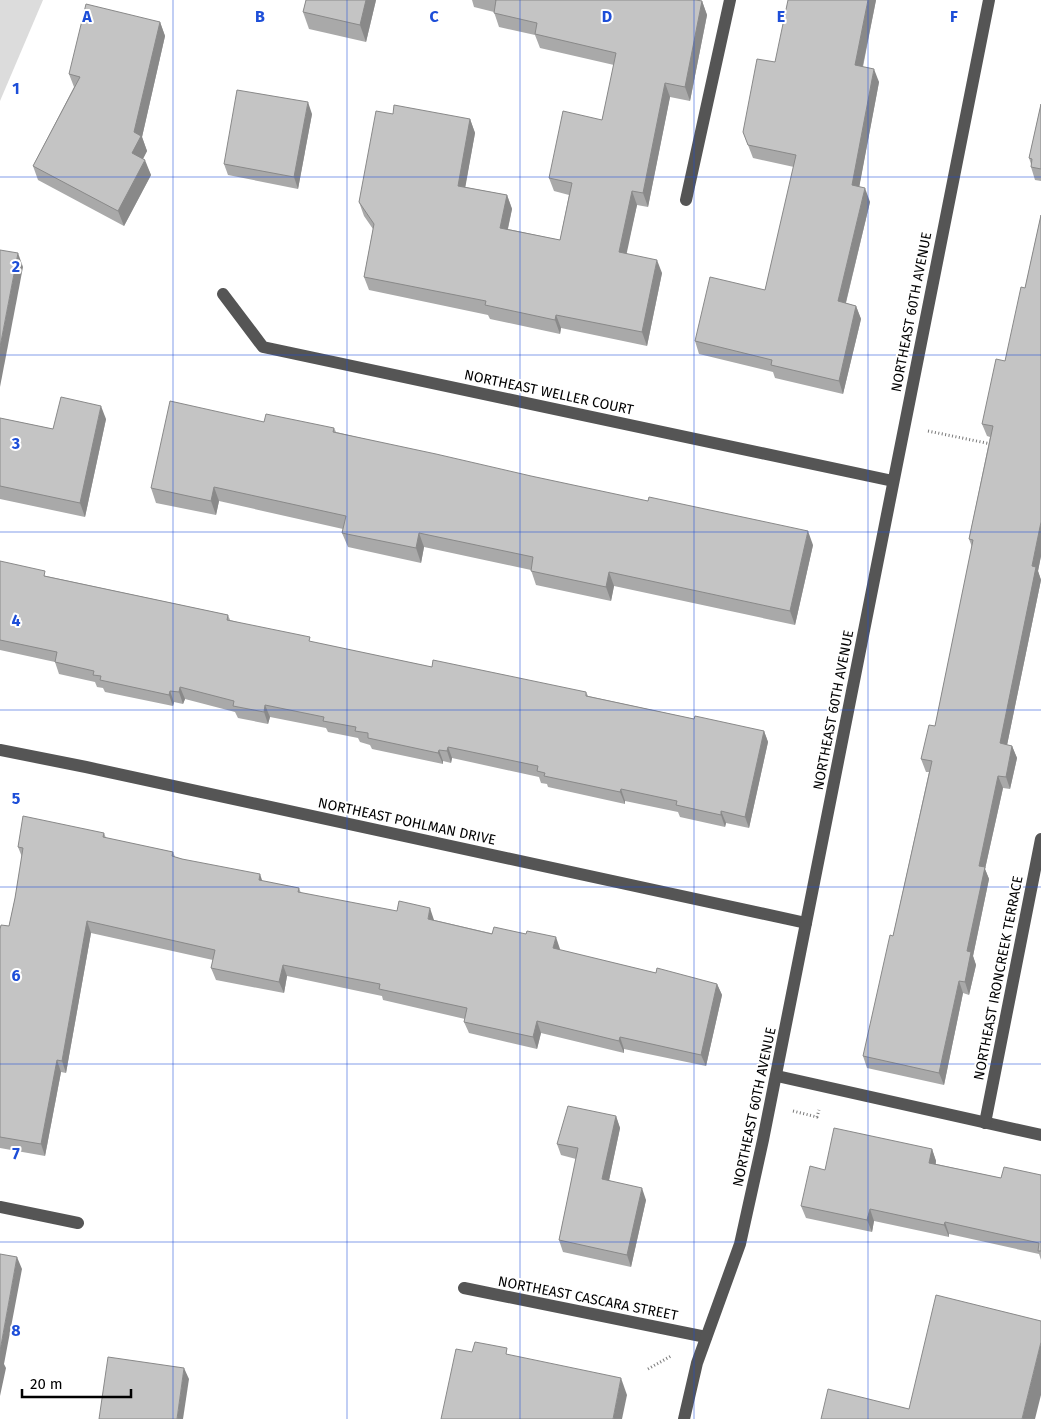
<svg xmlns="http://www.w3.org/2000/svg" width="1041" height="1419" viewBox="0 0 1041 1419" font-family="'Fira Sans',sans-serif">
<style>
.green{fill:#dcdcdc}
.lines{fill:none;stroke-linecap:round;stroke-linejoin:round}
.path{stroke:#777;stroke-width:3;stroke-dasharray:1 2.5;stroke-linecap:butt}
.minor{stroke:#555;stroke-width:12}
.wall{fill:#a9a9a9}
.shaded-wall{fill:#898989}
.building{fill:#c4c4c4;stroke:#898989}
.grid{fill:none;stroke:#1d4ed8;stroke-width:1;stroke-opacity:0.55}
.labels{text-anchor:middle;stroke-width:4;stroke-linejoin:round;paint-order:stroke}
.street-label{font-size:14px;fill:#000;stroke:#fff}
.grid-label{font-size:16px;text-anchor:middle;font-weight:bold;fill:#1d4ed8;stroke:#fff;stroke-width:4;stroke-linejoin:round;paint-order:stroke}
</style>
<rect width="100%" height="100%" fill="#fff"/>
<polygon class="green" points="0,0 43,0 0,101"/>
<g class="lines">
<g class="path">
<polyline points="928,431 991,444"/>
<polyline points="793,1111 817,1117 819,1110"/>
<polyline points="648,1369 671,1356"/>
</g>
<g class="minor">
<polyline points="686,200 730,0"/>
<polyline points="223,294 263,347 893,481"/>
<polyline points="0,750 86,767 806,923"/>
<polyline points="777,1076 1041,1135"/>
<polyline points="985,1123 1041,839"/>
<polyline points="0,1207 78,1223"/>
<polyline points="464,1288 706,1337"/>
<polyline points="684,1419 697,1363 740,1244 763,1140 989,0"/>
</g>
</g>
<g class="wall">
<polygon points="306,0 376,0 366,42 309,29 303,12"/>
<polygon points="472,0 696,0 702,1 707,15 690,101 670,97 648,207 637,205 626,253 662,273 647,346 561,328 560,334 490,319 488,315 369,290 364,277 373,229 364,216 359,202 393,114 470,119 475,133 465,187 507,195 512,209 508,229 560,240 569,195 554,191 549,178 602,120 614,65 540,48 535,35 499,27 494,12 474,7"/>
<polygon points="876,0 863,67 879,82 859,187 870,202 846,303 856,306 861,319 843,394 775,378 773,372 699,354 695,341 765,290 794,167 753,158 743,132 775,62"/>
<polygon points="160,22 165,36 142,137 147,151 143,159 151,175 124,226 38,180 33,166 74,87 69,74"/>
<polygon points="1041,104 1041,181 1035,180 1031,167 1031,164 1029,158"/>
<polygon points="312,114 298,189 228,175 224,164"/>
<polygon points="1041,215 1041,556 1038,571 1041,580 1007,745 1012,746 1017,758 1010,789 1003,788 985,869 989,879 973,956 976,965 969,995 963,993 944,1085 867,1068 863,1056 893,936 929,772 926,772 921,759 935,726 972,547 969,539 990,437 987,436 982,424 1005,361 1025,288"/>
<polygon points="0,418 53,429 106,419 85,517 0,499"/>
<polygon points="264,422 334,428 336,432 813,545 795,625 614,586 611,601 536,585 531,570 424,547 421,563 348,547 342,533 343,529 219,501 216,515 156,503 151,488"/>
<polygon points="0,561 46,576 228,615 230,620 312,642 432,667 586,692 588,696 694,719 764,731 768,742 749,828 726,823 725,827 680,817 678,812 625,801 625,804 548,787 547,784 541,783 539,777 452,758 451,763 443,761 443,764 372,749 370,745 360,742 358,738 328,732 326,728 270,717 268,724 238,718 235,712 185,699 183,704 174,702 173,706 105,692 103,688 97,687 95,682 59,674 55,662 0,650"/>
<polygon points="104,833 106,838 173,852 175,857 262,881 299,888 301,893 434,920 560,949 560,950 656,973 717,984 722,995 706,1066 624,1049 624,1053 541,1033 537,1049 469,1033 464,1022 465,1019 383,1000 382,996 287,976 284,993 216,980 211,968 213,960 91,933 66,1073 61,1072 45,1156 0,1148 0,929 9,926 15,898 22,857 18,847"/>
<polygon points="616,1116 620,1128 609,1180 646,1200 631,1267 563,1252 559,1240 576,1159 561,1155 557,1144"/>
<polygon points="932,1149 936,1161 936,1164 1001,1178 1041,1175 1041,1260 1039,1254 949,1234 949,1237 874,1221 872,1232 806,1218 801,1206 825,1170"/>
</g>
<g class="shaded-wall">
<polygon points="366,0 376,0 366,42 360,25"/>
<polygon points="868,0 876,0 860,79 855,65"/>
<polygon points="702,1 707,15 690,101 685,87"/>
<polygon points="160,22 165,36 142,137 147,151 138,168 132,153 134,132"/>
<polygon points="874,69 879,82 857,199 852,185"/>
<polygon points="665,83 670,97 648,207 643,193"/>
<polygon points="308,102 312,114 298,189 294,177"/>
<polygon points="470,119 475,133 463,200 458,186"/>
<polygon points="145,160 151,175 124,226 118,211"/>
<polygon points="865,188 870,202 843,314 838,301"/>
<polygon points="632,191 637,205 624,266 619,252"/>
<polygon points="507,195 512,209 505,241 500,228"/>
<polygon points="18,253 23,267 0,387 0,347"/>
<polygon points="657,260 662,273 647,346 642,332"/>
<polygon points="856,306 861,319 843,394 839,381"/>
<polygon points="556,315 561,328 560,334 555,320"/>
<polygon points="101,406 106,419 85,517 80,503"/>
<polygon points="214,487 219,501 216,515 211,501"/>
<polygon points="1041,522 1041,556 1038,571 1041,580 1005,755 1000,743 1032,566"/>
<polygon points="808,531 813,545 795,625 790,611"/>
<polygon points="419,533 424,547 421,563 416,548"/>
<polygon points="609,572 614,586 611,601 606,587"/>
<polygon points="180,687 185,699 183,704 179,692"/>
<polygon points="170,691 174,702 173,706 169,695"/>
<polygon points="265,705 270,717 268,724 264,712"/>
<polygon points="764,731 768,742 749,828 745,817"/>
<polygon points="1012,746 1017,758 1010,789 1006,777"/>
<polygon points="448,747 452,758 451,763 447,751"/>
<polygon points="439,750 443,761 443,764 438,753"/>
<polygon points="998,776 1003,788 985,869 989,879 973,956 976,965 969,995 965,982 967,951 979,866"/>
<polygon points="621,789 625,801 625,804 620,792"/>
<polygon points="721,811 726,823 725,827 721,815"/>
<polygon points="260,874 264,886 259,880"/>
<polygon points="430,908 434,920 432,931 428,919"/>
<polygon points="87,921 91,933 66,1073 62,1061"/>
<polygon points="556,937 560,949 557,960 553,948"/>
<polygon points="283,965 287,976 284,993 279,982"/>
<polygon points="959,981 963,993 944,1085 939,1073"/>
<polygon points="717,984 722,995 706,1066 701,1055"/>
<polygon points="537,1021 541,1033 537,1049 533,1037"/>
<polygon points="620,1037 624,1049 624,1053 619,1041"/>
<polygon points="57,1060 61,1072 45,1156 41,1144"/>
<polygon points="616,1116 620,1128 607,1190 602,1179"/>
<polygon points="932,1149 936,1161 933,1174 929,1163"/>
<polygon points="642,1188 646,1200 631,1267 627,1255"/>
<polygon points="870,1209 874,1221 872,1232 867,1220"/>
<polygon points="945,1222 949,1234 949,1237 944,1225"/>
<polygon points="17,1257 22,1269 4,1364 6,1368 0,1396 0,1351"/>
<polygon points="1041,1342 1041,1395 1035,1419 1022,1419"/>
<polygon points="184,1368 189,1379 183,1419 177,1419"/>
<polygon points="621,1378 627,1395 622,1419 613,1419"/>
</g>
<g class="building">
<polygon points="306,0 366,0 360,25 303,12"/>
<polygon points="495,0 696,0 702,1 685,87 665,83 643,193 632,191 619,252 657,260 642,332 556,315 555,320 485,305 486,301 364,277 374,224 359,202 376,111 393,114 394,105 470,119 458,186 507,195 500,228 560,240 572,183 549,178 563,111 602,120 616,53 535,34 537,23 494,13 496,0"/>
<polygon points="788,0 868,0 855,65 874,69 852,185 865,188 838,301 856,306 839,381 771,365 772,360 695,341 710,277 765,290 796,155 748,145 743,132 757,59 775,62"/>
<polygon points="86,4 160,22 134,132 141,136 132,153 145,160 118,211 33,166 80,77 69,74"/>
<polygon points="237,90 308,102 294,177 224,164"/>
<polygon points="1041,104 1041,169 1031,167 1032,159 1029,158"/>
<polygon points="1041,215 1041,522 1032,566 1036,567 1000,743 1012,746 1006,777 998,776 979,866 985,867 967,951 971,952 965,982 959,981 939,1073 863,1056 890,935 893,936 932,761 921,759 929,725 935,726 973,540 969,539 993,426 982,424 996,359 1005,361 1021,287 1025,288"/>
<polygon points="0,250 18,253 0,347"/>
<polygon points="61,397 101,406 80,503 0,486 0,418 53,429"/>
<polygon points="170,401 264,422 266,414 334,428 333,432 436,454 531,476 648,501 649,497 808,531 790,611 609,572 606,587 531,571 533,557 419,533 416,548 342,533 346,516 214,487 211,501 151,488"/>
<polygon points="0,561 45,571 44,576 228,615 227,620 310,637 309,641 432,667 433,660 586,692 586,696 694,719 695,716 764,731 745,817 721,811 721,815 676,805 677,801 621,789 620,792 544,776 545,773 537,771 538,766 448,747 447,751 439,750 438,753 368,738 368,733 355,731 356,727 323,721 324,717 265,705 264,712 233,706 234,701 180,687 179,692 170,691 169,695 100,680 101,676 93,675 94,671 55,662 57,652 0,640"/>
<polygon points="23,816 104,833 103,837 173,852 172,856 182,859 260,874 259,880 299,888 298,892 397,911 399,901 430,908 428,919 492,934 494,927 526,934 527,931 556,937 553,948 656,973 657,968 717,984 701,1055 620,1037 619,1041 537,1021 533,1037 464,1022 467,1008 379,989 380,984 283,965 279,982 211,968 215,950 87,921 62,1061 57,1060 41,1144 0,1137 0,929 1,925 9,926 15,898 23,848 18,847"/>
<polygon points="568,1106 616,1116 602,1179 642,1188 627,1255 559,1240 578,1148 557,1144"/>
<polygon points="834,1128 932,1149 929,1163 1001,1178 1004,1167 1041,1175 1041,1251 1038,1251 1039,1243 945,1222 944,1225 870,1209 867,1220 801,1206 810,1166 825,1170"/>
<polygon points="0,1254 17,1257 0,1351"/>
<polygon points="936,1295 1041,1321 1041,1342 1022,1419 821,1419 828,1389 909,1409"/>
<polygon points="475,1342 507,1348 506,1354 621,1378 613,1419 441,1419 456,1349 472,1352"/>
<polygon points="108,1357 184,1368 177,1419 99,1419"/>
</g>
<path class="grid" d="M173 0V1419M347 0V1419M520 0V1419M694 0V1419M868 0V1419M0 177H1041M0 355H1041M0 532H1041M0 710H1041M0 887H1041M0 1064H1041M0 1242H1041"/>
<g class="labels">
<g class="street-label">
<text transform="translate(911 312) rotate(-79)" y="5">NORTHEAST 60TH AVENUE</text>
<text transform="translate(549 392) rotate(12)" y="5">NORTHEAST WELLER COURT</text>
<text transform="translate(833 710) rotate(-79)" y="5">NORTHEAST 60TH AVENUE</text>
<text transform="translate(407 821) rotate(12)" y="5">NORTHEAST POHLMAN DRIVE</text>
<text transform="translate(998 978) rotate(-79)" y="5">NORTHEAST IRONCREEK TERRACE</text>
<text transform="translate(754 1107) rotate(-78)" y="5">NORTHEAST 60TH AVENUE</text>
<text transform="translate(588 1298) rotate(11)" y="5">NORTHEAST CASCARA STREET</text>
</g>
</g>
<g class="grid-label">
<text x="87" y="22">A</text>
<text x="260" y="22">B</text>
<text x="434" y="22">C</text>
<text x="607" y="22">D</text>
<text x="781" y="22">E</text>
<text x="954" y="22">F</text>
<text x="16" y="94">1</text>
<text x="16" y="272">2</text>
<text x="16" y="449">3</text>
<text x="16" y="626">4</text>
<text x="16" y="804">5</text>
<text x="16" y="981">6</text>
<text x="16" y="1159">7</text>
<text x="16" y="1336">8</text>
</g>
<path d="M22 1389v8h109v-8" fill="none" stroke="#000000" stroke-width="2.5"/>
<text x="30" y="1389" font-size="15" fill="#000000" stroke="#ffffff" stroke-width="4" paint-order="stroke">20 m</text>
</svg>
